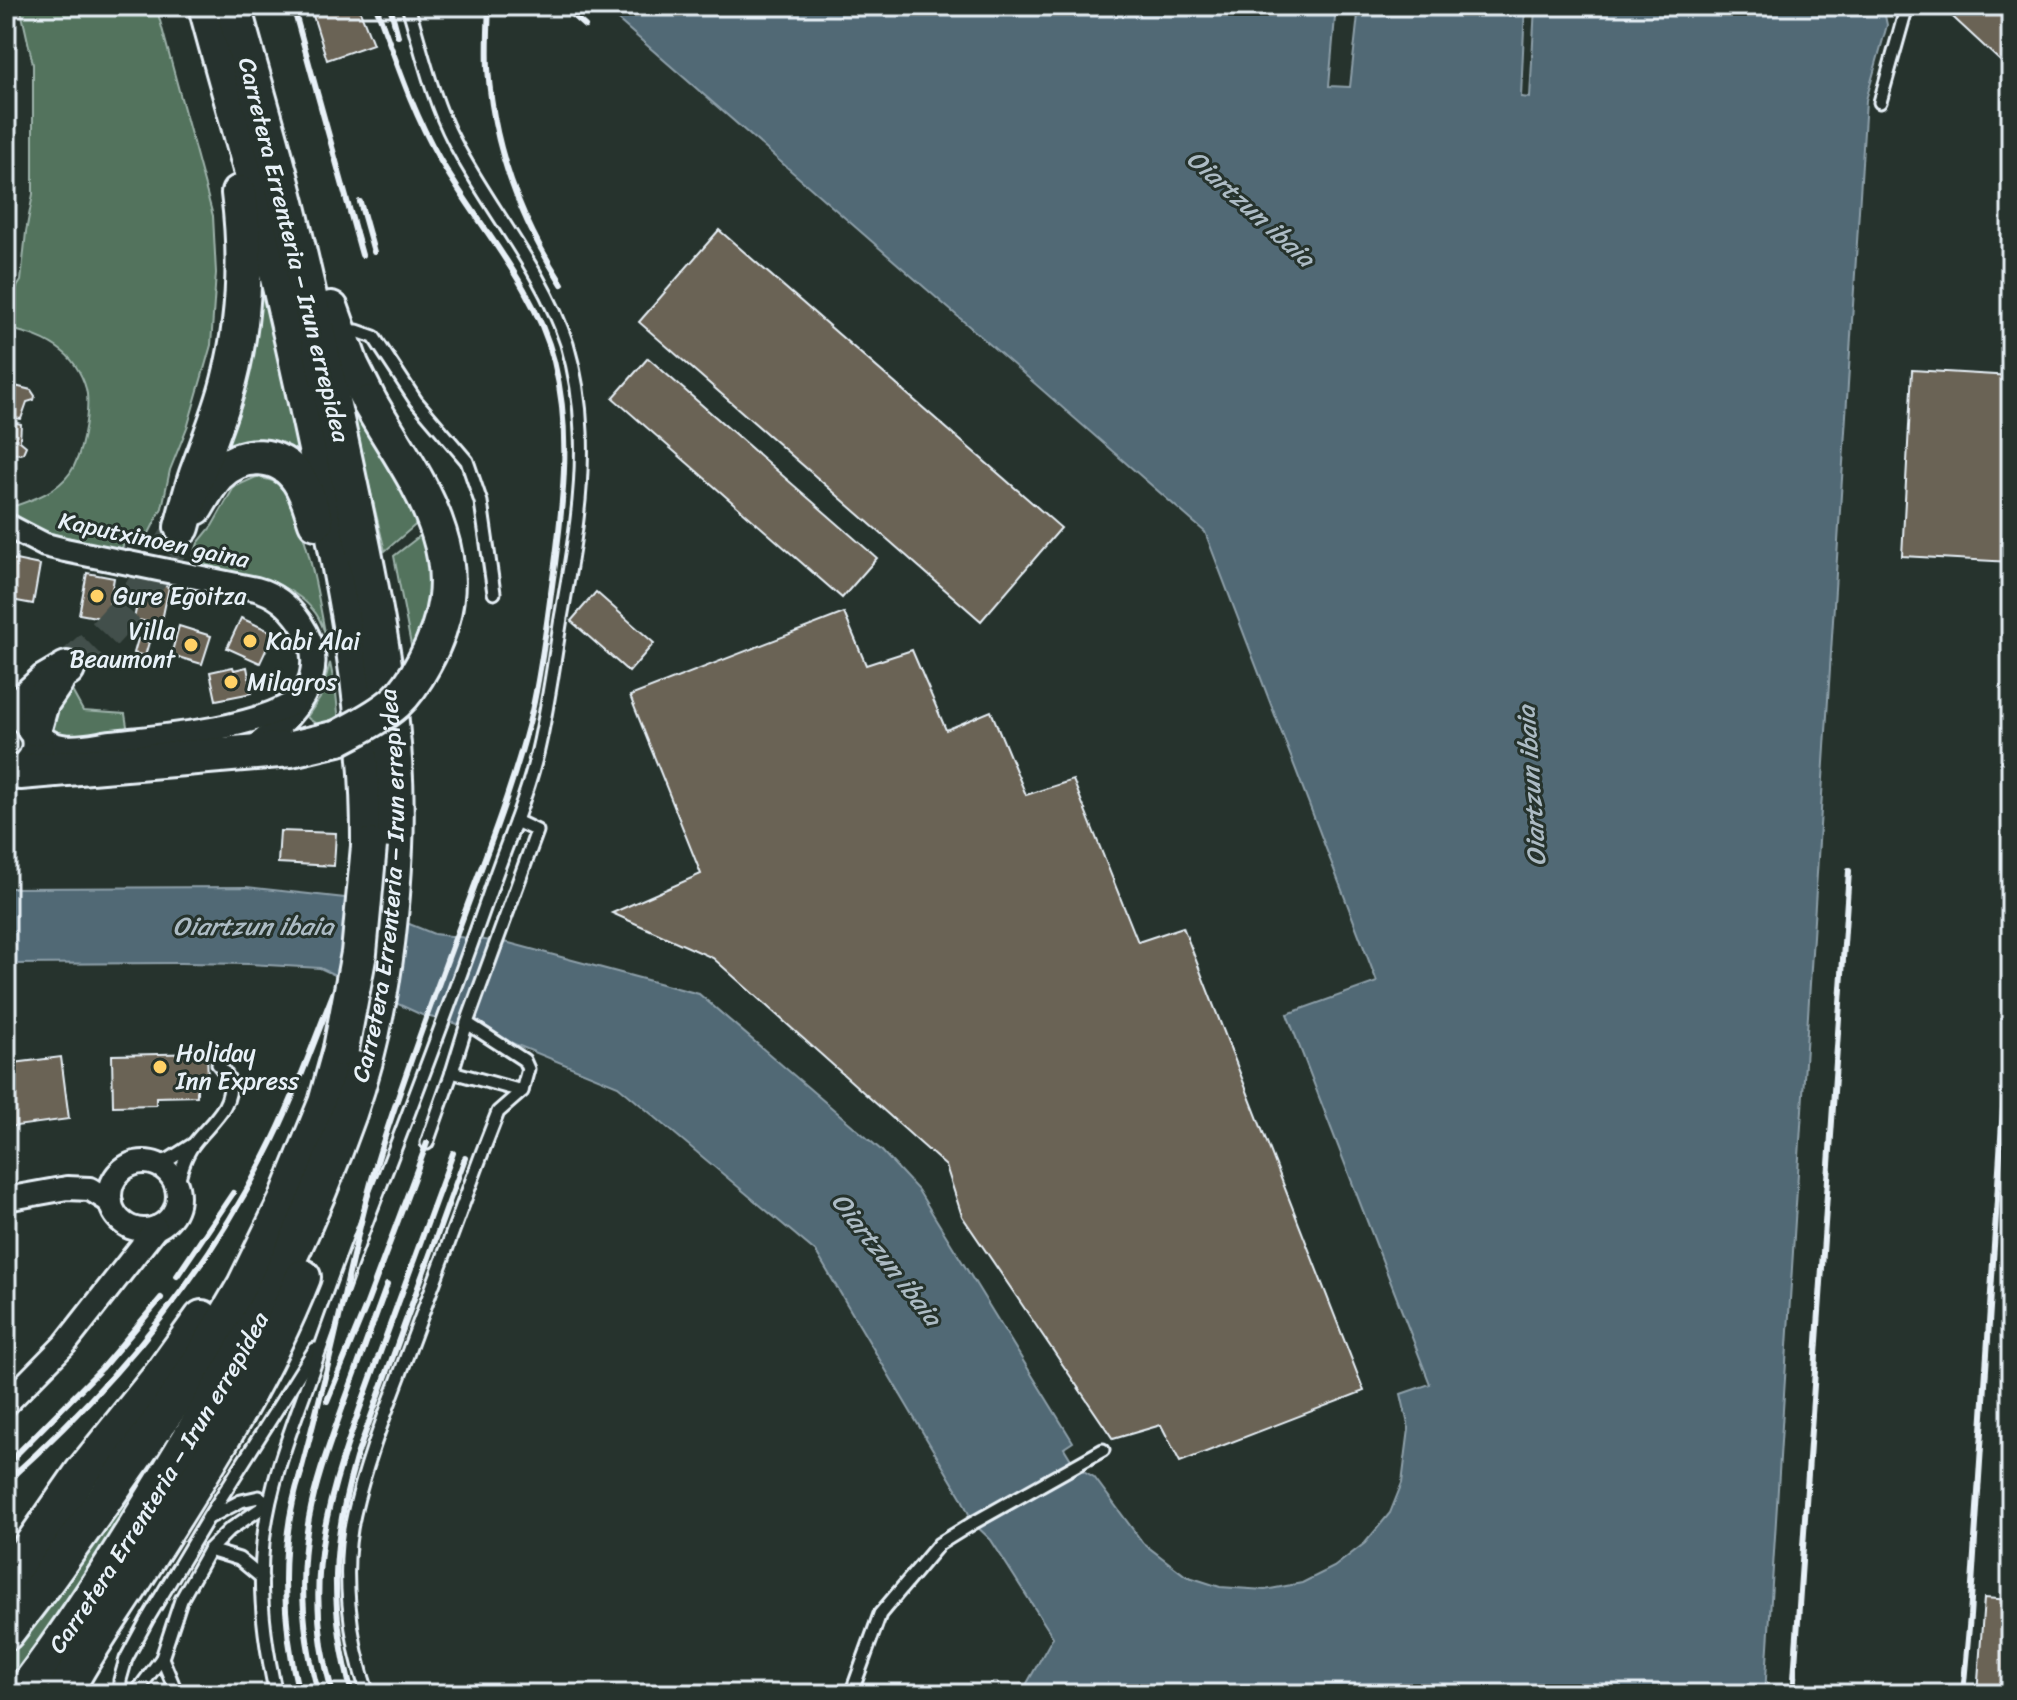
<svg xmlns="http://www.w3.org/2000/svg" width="2017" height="1700" viewBox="0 0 2017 1700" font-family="Sriracha,sans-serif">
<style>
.green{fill:#52735d;stroke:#9db2aa;stroke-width:2}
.water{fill:#516975;stroke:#8d9fa9;stroke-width:2}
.building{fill:#6b6354;stroke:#e8f1f8;stroke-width:2}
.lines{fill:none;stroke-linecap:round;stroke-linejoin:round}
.primary-tunnel{stroke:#43504b;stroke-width:34;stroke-dasharray:34 17;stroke-linecap:butt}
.service-casing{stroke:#e8f1f8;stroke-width:17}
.minor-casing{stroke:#e8f1f8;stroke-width:28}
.secondary-casing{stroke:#e8f1f8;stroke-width:36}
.primary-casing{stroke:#e8f1f8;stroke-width:40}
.service{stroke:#26332d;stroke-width:11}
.minor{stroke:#26332d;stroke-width:22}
.secondary{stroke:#26332d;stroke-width:30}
.primary{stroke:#26332d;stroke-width:34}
.rail{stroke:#e8f1f8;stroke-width:6}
.primary-bridge-casing{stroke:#e8f1f8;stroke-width:40;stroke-linecap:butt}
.primary-bridge{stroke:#26332d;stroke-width:34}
.poi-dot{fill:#ffd166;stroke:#26332d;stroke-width:3}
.labels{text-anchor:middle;stroke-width:6;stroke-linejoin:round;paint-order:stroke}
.street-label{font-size:24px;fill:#e8f1f8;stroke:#26332d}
.poi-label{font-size:24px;fill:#e8f1f8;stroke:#26332d;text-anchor:start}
.water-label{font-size:26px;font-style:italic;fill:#acbbc4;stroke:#26332d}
</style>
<rect width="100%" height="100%" fill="#26332d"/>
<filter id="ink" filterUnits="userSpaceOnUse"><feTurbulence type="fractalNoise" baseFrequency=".0125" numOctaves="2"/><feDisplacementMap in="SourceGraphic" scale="16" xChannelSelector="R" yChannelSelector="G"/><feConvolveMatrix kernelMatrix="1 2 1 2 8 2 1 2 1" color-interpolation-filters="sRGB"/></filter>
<g filter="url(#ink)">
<g class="green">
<path d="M20 6H156L213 216 216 273 211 345 188 425 170 470 162 508 143 545 131 532 120 551 44 531 6 509C29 501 55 494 70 473 82 456 89 415 87 394 85 380 75 361 63 352 46 338 27 333 6 328V299L13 293 21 281 26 232 33 194V64Z"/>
<polygon points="256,245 304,465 223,457"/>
<polygon points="347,380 420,521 385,551 358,440"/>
<path d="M256 477C264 479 273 479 279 485 303 508 319 599 325 633 322 625 319 616 313 610 286 576 231 573 191 564L198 543 212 526 234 487Z"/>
<polygon points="425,532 436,584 414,661 394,556"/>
<path d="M330 663 336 693 339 723C326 727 317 727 307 717L320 698Z"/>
<polygon points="71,689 83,711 125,714 128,732 64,739 49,730 57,705"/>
<polygon points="177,1417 182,1421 114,1533 6,1694 6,1654 34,1618"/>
</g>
<polygon class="water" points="602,6 1336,6 1329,86 1350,87 1359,6 1525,6 1521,97 1530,98 1535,6 1883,6 1887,25 1866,100 1765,1694 1021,1694 1053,1637 991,1540 973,1523 961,1497 816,1252 618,1086 478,1029 422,1015 320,968 249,964 180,963 6,964 6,888 246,887 345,898 434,934 509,943 699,994 881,1150 918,1190 1073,1442 1064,1448 1075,1466 1094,1477 1143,1543 1186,1576 1220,1587 1265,1590 1302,1583 1334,1567 1365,1543 1390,1513 1402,1483 1409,1429 1401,1394 1430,1384 1287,1014 1377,982 1205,532"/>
<g class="building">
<polygon points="310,6 358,6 373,44 327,60"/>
<polygon points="2011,6 2011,71 1942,7 1943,6"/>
<polygon points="719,230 1061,528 981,621 639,322"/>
<polygon points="648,358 877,558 842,598 613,398"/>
<polygon points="1912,370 2011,376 2011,562 1902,556"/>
<polygon points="8,380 15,383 15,386 31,390 35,396 34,400 27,402 21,419 14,418 13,422 21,424 20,441 26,446 23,453 20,454 6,452 6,383"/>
<polygon points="6,558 40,565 33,604 6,599"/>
<polygon points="87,573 114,578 107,619 79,614"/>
<polygon points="142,581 169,587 161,625 134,619"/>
<polygon points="596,592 654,643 629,672 571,621"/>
<polygon points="844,613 866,665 912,650 946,730 991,711 1026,795 1073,780 1138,942 1183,927 1364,1391 1180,1462 1161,1425 1113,1439 962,1216 946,1166 713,958 612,913 701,874 630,696"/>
<polygon points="241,618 274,633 260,663 227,648"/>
<polygon points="179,626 211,636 202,664 171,655"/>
<polygon points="138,639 149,642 145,656 134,653"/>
<polygon points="233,667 234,670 247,667 252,693 216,700 210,672"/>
<polygon points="280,831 336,833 334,866 278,863"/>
<polygon points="207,1053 208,1080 197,1080 197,1096 156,1097 156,1105 113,1106 112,1055"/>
<polygon points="61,1057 69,1119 9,1127 6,1108 6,1064"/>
<polygon points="1984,1598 2011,1600 2011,1694 1977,1694"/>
</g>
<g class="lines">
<path class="primary-tunnel" d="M67 669C115 628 152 582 182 527"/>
<defs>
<g id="service">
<polyline points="1880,102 1907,6"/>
<polyline points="342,330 357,331 374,337 416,401 467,461 481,502 494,593"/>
<polyline points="452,1072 522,1091"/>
<polyline points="427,1143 452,1072 468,1020 537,831 516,821"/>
<polyline points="154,1164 170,1159 192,1145"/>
<path d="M177 1187C180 1173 184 1157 193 1145 206 1126 235 1107 229 1080 227 1074 222 1069 218 1064"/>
<polyline points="209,1550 239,1559 262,1578"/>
<polyline points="120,1694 120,1680 126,1659 147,1620 208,1518 315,1349"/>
<polyline points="135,1694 162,1658"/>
<polyline points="177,1694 162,1658 181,1600 209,1550 229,1530 269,1503 259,1497 241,1501 210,1517"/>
<path d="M276 1694C265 1646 258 1593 263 1543 269 1484 292 1427 312 1372 334 1310 356 1248 380 1187 420 1084 459 982 495 877 510 835 528 793 538 750 548 707 554 662 561 618 572 557 584 494 581 432 580 403 575 371 567 344 543 270 489 209 454 141 432 99 422 51 408 6"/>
<path d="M368 1694C349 1641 341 1569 354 1514 367 1457 390 1402 410 1347 434 1283 458 1218 482 1153L498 1112 522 1091 528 1069 524 1060 467 1023"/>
<polyline points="851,1694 880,1614 939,1544 973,1523 1103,1450"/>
</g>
<g id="minor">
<path d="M6 525 45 545 65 550 256 589C275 594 289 606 300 622 337 676 290 721 248 752"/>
<path d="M36 731C43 739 51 745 62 746 78 749 96 744 112 742 165 736 247 730 293 703"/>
<circle cx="144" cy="1196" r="34"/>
<polyline points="6,1199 67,1188 90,1189 111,1202"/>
<polyline points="6,1404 65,1344 156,1228"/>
</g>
<path id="secondary" d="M6 775C43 771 49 728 16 713"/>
<g id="primary">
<path d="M206 6C225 78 247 150 265 223 283 298 300 373 316 449 344 581 370 710 369 846"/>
<polyline points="331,309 351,365 370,403"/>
<path d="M196 507C202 497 209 484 217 475 241 450 280 451 299 480 308 493 311 508 316 522"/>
<path d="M182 527C187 509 191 491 197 474 208 443 221 413 229 381 245 319 247 256 239 193"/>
<polyline points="7,711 24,701 45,682 67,669"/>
<polyline points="34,728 41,703 56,681"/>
<polyline points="20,772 291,749 338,738"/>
<polyline points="6,1582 82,1473 161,1375 202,1318"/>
<polyline points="6,1633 46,1581 109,1493 183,1388 214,1338 245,1285 286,1201 326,1103 341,1049"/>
<path id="s1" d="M22 1694C81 1617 131 1535 181 1453 212 1401 245 1350 271 1296 300 1237 327 1175 349 1113 378 1031 391 934 395 847 401 723 373 592 347 471 329 386 311 300 290 215 273 145 252 76 233 6"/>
<path d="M64 1694C82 1658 106 1624 128 1590 192 1488 259 1389 303 1277"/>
</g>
</defs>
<use href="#service" class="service-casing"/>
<use href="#minor" class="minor-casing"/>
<use href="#secondary" class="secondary-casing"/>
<use href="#primary" class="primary-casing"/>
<use href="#service" class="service"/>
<use href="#minor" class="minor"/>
<use href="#secondary" class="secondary"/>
<use href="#primary" class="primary"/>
<g class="rail">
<polyline points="293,6 362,255"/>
<polyline points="390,6 398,36"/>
<path d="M489 6C488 27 487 48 488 68 493 146 520 219 562 284"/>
<polyline points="562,6 585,26"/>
<polyline points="360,202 374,252"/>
<polyline points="177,1276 233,1193"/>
<polyline points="327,1401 366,1306 427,1143"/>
<polyline points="6,1465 102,1368 161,1298"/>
<path d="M6 1482C110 1389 202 1280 265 1156 292 1104 311 1049 333 994 345 962 359 931 373 899"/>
<path d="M298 1482C312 1429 326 1376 338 1322 351 1266 362 1210 379 1155 408 1063 443 972 476 882 497 826 518 769 532 711 543 662 548 613 555 564 564 495 571 429 554 361 534 284 478 226 439 158 412 111 395 57 376 6"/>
<path d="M299 1694C282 1625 278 1541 301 1473"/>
<path d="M319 1694C302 1637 299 1576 309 1518 316 1479 330 1443 343 1406 358 1366 372 1325 387 1285"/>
<path d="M333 1694C295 1570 337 1473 378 1358 403 1290 428 1222 453 1153"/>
<path d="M352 1694C329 1607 331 1544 356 1458L465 1158"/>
<polyline points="1793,1694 1849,871"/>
<polyline points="1963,1694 1970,1616 2011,984"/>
</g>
<defs>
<g id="primary-bridge">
<path d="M338 738C358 727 379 717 396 702 407 692 417 676 424 663 447 621 454 580 439 533 425 487 394 445 370 403"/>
<polyline points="341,1049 359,953 369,846"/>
</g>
</defs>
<use href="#primary-bridge" class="primary-bridge-casing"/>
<use href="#primary-bridge" class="primary-bridge"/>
</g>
</g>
<g class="poi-dot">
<circle cx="97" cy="596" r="8"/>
<circle cx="250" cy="641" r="8"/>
<circle cx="191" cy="645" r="8"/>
<circle cx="231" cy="682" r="8"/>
<circle cx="160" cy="1067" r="8"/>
</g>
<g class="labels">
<g class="street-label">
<text transform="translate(294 250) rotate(76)" y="8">Carretera Errenteria – Irun errepidea</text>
<text transform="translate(154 540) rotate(12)" y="8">Kaputxinoen gaina</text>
<text dy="8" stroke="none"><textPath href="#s1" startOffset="900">Carretera Errenteria – Irun errepidea</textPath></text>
<text dy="8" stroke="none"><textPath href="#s1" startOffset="252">Carretera Errenteria – Irun errepidea</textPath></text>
</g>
<g class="poi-label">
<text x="113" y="604">Gure Egoitza</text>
<text x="175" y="639" text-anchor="end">Villa<tspan x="175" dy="28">Beaumont</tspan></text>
<text x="266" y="649">Kabi Alai</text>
<text x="247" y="690">Milagros</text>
<text x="176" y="1061">Holiday<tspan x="176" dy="28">Inn Express</tspan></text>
</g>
<g class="water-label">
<text transform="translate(1251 208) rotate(42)" y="9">Oiartzun ibaia</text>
<text transform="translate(1531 786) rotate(-94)" y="9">Oiartzun ibaia</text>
<text x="253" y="935">Oiartzun ibaia</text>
<text transform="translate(887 1259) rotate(52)" y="9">Oiartzun ibaia</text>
</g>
</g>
<rect width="2017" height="1700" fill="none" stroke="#26332d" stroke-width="32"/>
<rect x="16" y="16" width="1985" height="1668" fill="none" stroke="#e8f1f8" stroke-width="3" filter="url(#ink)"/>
</svg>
